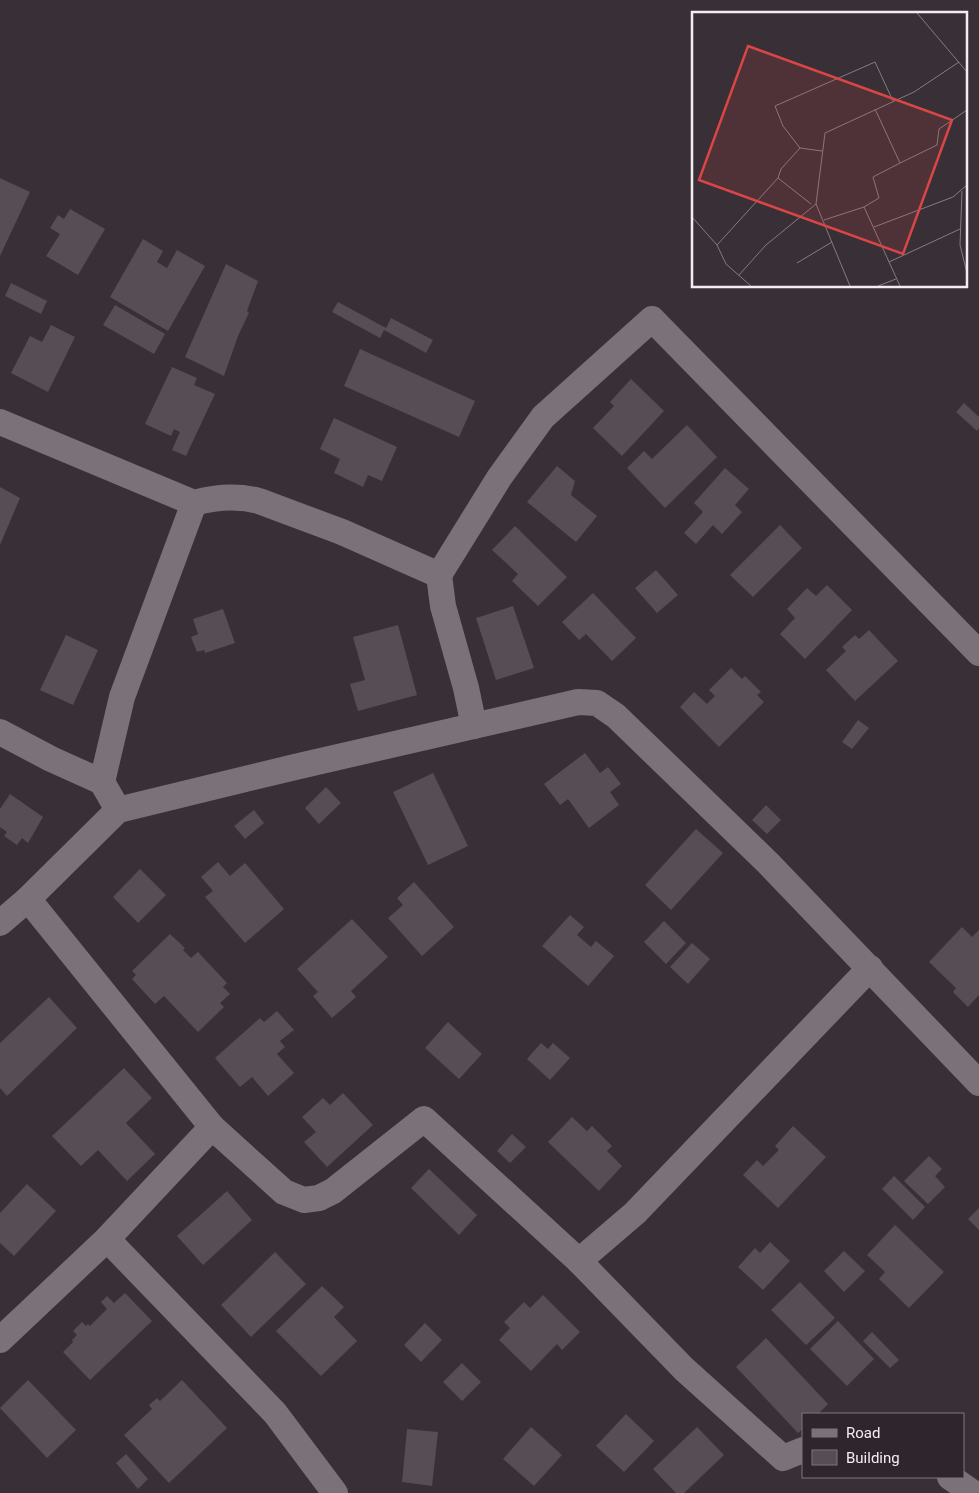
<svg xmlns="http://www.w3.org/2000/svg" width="979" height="1493" viewBox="0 0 979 1493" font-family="Roboto,sans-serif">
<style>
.building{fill:#574d54}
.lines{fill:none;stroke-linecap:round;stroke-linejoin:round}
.street{stroke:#7b7178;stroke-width:26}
.inset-road{fill:none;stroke:#837c81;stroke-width:1}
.view{fill:#da4646;fill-opacity:0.15;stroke:#da4646;stroke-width:2.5}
.inset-edge{fill:none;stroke:#f3edf1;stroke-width:2.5}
</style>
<rect width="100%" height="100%" fill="#383036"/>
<g class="building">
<polygon points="0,178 30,192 0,256"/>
<polygon points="70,209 105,229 78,275 46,256 60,234 50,228 58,215 64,219"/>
<polygon points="143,239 163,251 157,262 167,268 177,250 205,266 168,331 110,297"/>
<polygon points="226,264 258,281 247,311 249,313 238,336 224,376 185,357"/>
<polygon points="11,283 47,301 41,314 5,296"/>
<polygon points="338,302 386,328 391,318 433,340 426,353 384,330 380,338 332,312"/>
<polygon points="115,305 165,334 154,354 103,325"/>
<polygon points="51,325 75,337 48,392 11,373 30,336 42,342"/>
<polygon points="360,349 475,401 459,437 344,386"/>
<polygon points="172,367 197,378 194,385 215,394 186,456 172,450 180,432 174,429 171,436 145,424"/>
<polygon points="631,379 664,411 622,456 593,428 614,406 610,402"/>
<polygon points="964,403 979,417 979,428 977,431 956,412"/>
<polygon points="334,418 397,447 382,481 368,475 363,487 334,473 340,459 320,449"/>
<polygon points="687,425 717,457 665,508 627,468 644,451 652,459"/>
<polygon points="557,466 575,481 571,495 597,516 576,542 527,502"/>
<polygon points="725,468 749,489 735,505 742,512 722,534 713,525 696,544 684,533 703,512 694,503"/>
<polygon points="0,487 20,498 0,545"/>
<polygon points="780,525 802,548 753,597 730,575"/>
<polygon points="515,526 567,577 538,606 512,581 518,574 492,550"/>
<polygon points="656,570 678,595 657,613 635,588"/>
<polygon points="827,585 852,610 805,659 780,634 795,618 787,609 807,588 816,596"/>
<polygon points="593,593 636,638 612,661 586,634 579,640 562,622"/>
<polygon points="513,606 534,668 496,680 476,618"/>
<polygon points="223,609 235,643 205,653 204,650 197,652 191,637 198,634 193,619"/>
<polygon points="398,625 417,695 358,711 350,684 365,680 353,637"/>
<polygon points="869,630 898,661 855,701 826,670 846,651 842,647 855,635 859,639"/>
<polygon points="66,635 98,650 73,705 40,690"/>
<polygon points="731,668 742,679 745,676 761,692 757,695 764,702 719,747 680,707 694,692 707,704 715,696 709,690"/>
<polygon points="858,720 869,728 852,749 842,742"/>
<polygon points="585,753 600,773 608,767 621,784 610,792 619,805 589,828 568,799 560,805 544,784"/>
<polygon points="433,773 468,846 428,865 393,792"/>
<polygon points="326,787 341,803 319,824 305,808"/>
<polygon points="10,794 43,817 28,843 22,838 17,845 4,836 7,832 0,827 0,809"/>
<polygon points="766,805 781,820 767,834 752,820"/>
<polygon points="254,810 264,823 245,839 234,826"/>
<polygon points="696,829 723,853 671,910 645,885"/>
<polygon points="218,862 230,876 245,863 284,909 245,943 205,897 213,891 201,877"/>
<polygon points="140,869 166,895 138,923 113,897"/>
<polygon points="414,882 454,927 422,956 388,918 403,905 397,898"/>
<polygon points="570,915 584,927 577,935 591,947 596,941 614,956 588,986 542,946"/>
<polygon points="352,919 388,957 351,991 356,997 332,1018 313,996 318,992 297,969"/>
<polygon points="664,921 686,943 666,964 644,942"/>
<polygon points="962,927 972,937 979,930 979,995 968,1007 953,992 956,988 929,962"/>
<polygon points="170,934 185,948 183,950 191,958 198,952 227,983 223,987 230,994 220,1003 224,1007 198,1032 164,996 155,1004 132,979 136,975 132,971"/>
<polygon points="692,943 710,959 688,984 670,967"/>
<polygon points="49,997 77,1028 7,1096 0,1088 0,1043"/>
<polygon points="277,1011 294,1030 280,1041 285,1047 277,1054 294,1073 268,1096 252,1077 240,1087 215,1058 260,1018 264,1022"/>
<polygon points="448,1022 482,1054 459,1079 425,1048"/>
<polygon points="541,1043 548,1049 553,1043 570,1058 550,1080 527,1059"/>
<polygon points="124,1068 152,1098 126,1123 155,1154 127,1181 98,1150 81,1166 52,1136"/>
<polygon points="343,1093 373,1125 327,1167 304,1142 316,1132 302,1117 323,1098 330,1105"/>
<polygon points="572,1117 587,1131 592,1126 612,1146 607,1151 622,1166 599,1191 548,1142"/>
<polygon points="793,1126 826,1157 778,1208 743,1175 757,1160 763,1166 779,1150 775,1146"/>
<polygon points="512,1134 526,1147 510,1163 497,1151"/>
<polygon points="929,1156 942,1169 935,1176 945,1187 928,1204 904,1181"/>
<polygon points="429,1169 477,1215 459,1235 411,1188"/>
<polygon points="894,1176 925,1207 913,1220 882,1189"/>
<polygon points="27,1184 56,1211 14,1256 0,1243 0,1213"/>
<polygon points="227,1191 252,1220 203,1265 177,1236"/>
<polygon points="979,1208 979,1230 968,1219"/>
<polygon points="895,1225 944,1272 909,1308 879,1279 885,1272 867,1255"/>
<polygon points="770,1242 790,1261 763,1290 738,1267 755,1248 760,1253"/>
<polygon points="844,1251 865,1271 844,1292 824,1271"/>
<polygon points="275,1252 306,1284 251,1337 221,1305"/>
<polygon points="800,1282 835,1318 806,1345 771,1310"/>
<polygon points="322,1286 344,1307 334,1317 357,1341 321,1376 276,1331"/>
<polygon points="125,1293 152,1321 90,1380 63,1352 73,1342 72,1340 77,1335 73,1331 82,1322 86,1326 88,1324 90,1326 107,1309 101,1302 107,1296 114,1303"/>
<polygon points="543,1295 580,1332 562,1350 557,1344 531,1371 499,1340 510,1328 504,1322 524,1302 530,1308"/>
<polygon points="838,1321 874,1359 847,1386 810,1349"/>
<polygon points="425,1323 442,1340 421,1362 404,1345"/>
<polygon points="872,1332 899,1360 890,1368 863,1341"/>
<polygon points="766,1338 828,1404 818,1414 803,1414 803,1429 798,1433 736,1367"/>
<polygon points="462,1363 481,1382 462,1401 443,1382"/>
<polygon points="28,1380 76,1430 47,1458 0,1408"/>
<polygon points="182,1380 227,1428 169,1483 124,1435 152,1409 149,1405 157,1398 160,1401"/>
<polygon points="626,1414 654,1441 624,1472 596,1446"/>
<polygon points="531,1427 562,1455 534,1486 503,1459"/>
<polygon points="697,1427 724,1455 684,1493 676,1493 653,1469"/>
<polygon points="407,1429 438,1432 432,1486 402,1482"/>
<polygon points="126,1454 148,1479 138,1489 116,1463"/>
</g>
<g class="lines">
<g class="street">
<path d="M0 422 194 503C216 497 236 495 259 501L342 532 439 575 443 606 466 688 474 726"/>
<polyline points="439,575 499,478 543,417 652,319 979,653"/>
<polyline points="0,732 51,759 102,782 118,810 295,767 578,702 597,703 616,716 768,863 979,1083"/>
<polyline points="102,782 122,697 194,503"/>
<polyline points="0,923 28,899 118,810"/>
<polyline points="212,1127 284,1192 304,1200 319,1198 333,1191 424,1119 579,1261 635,1213 870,968"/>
<polyline points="107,1239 275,1413 335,1493"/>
<polyline points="579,1261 684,1369 783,1458 803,1450"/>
<polyline points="0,1340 107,1239 212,1127 28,899"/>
<polyline points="950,1477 973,1493"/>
</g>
</g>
<g transform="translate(692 12)">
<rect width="275" height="275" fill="#383036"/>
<path class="inset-road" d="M225 1 275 60M108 136 91 114 83 94 183 50 201 89M208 151 245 133 247 117 275 98M86 166 119 192M270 179 268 233 275 261M124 192 158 274M172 195 187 186 181 165 208 151 183 97M0 205 25 233 34 252 59 274M132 208 172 195 208 274M182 215 261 185 275 173M25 233 86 166 89 157 108 136 130 139M197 250 268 217M105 251 140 230M47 263 74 233 124 192 133 121 222 80 267 50M186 274 204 267"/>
<path class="view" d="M56 34 260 108 211 242 7 168Z"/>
<rect width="275" height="275" class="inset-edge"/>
</g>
<rect x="802" y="1413" width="162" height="65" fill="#2e262c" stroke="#7d767b"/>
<rect x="812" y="1429" width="25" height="8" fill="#7b7178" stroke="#7d767b"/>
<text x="846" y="1438" font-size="15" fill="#f3edf1">Road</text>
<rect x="812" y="1450" width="25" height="15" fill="#574d54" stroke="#7d767b"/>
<text x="846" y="1463" font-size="15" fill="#f3edf1">Building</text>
</svg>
